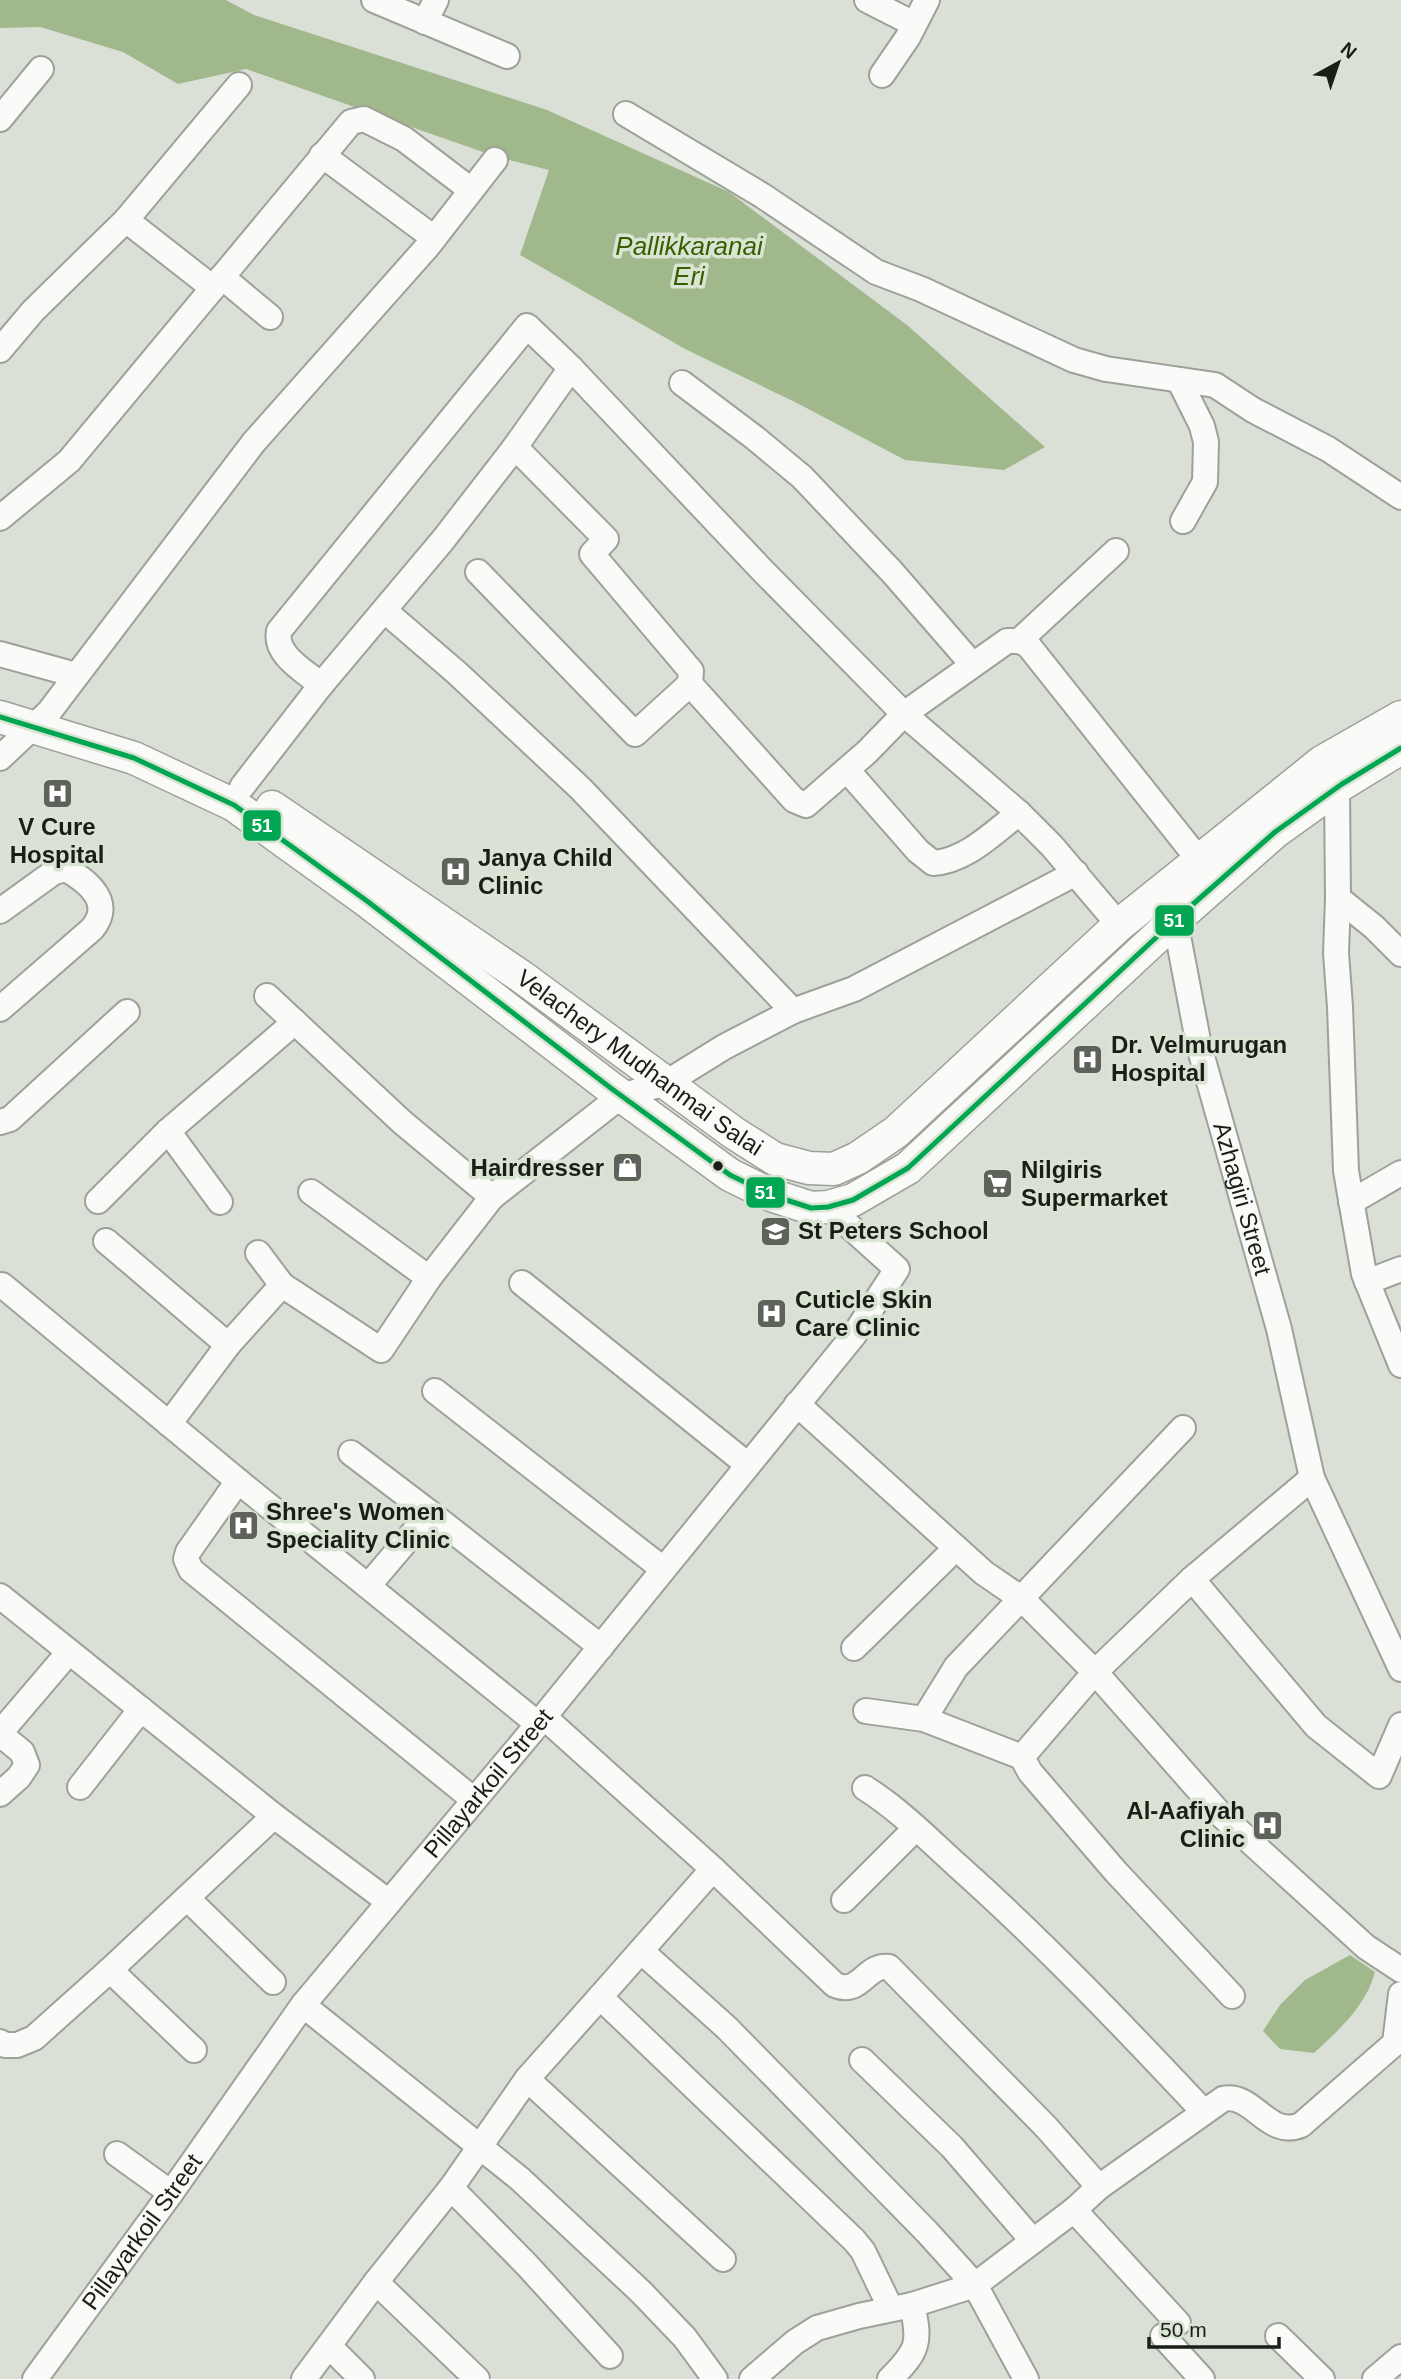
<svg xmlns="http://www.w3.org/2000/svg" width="1401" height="2379" viewBox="0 0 1401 2379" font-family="Helvetica,sans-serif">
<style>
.water{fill:#a0b88b}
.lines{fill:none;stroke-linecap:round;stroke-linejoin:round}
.minor-casing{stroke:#9da19a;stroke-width:28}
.major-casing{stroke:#9da19a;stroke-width:35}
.minor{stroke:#fafaf9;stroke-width:24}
.major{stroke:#fafaf9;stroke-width:32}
.bus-1-casing{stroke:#dae4d3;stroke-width:10}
.bus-1{stroke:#00a651;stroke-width:5}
.bus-dot{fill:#1a1e18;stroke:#dae4d3;stroke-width:2.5}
.labels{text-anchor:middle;stroke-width:7;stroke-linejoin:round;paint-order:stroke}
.poi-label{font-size:24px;font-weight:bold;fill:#1a1e18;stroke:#dae4d3;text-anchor:start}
.street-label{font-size:24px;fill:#1a1e18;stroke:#dae4d3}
.water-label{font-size:26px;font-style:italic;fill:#385e00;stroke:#dae4d3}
.line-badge{stroke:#dae4d3;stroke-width:2.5}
.badge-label{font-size:19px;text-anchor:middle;font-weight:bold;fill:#fff}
</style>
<rect width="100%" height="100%" fill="#dbe0d7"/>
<g class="water">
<polygon points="0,0 226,0 254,15 547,110 729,192 907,325 1045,447 1004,470 905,460 797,403 687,350 520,255 549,170 497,157 246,69 178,84 123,52 40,27 0,28"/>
<path d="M1350 1955 1375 1972C1366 2006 1339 2030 1314 2053L1280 2049 1263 2031 1280 2005 1305 1980Z"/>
</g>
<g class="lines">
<defs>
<g id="minor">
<polyline points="374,0 507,56"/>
<polyline points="867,0 914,24"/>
<polyline points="425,22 436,0"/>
<polyline points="882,75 908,37 927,0"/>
<polyline points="626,114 763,196 876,272 921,289 1074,360 1106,369 1215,385 1253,410 1328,449 1401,497"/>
<polyline points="0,119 41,69"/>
<polyline points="322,155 434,238"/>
<polyline points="126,220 213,288"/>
<polyline points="222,277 270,317"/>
<polyline points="0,350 33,311 126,220 239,85"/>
<polyline points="1179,380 1202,426 1206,442 1205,482 1183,521"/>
<polyline points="682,383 755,438 802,477 892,572 972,664"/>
<polyline points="515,447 606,539 592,554 691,671 690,684"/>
<polyline points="0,518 69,461 351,122 364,119 404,139 471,190"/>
<polyline points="478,572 635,734 690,684 794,800 806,805 867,752 904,714 1019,813 1052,846 1119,925"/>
<polyline points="385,611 457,673 580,788 793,1011"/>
<polyline points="1019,641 1116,551"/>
<polyline points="0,654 76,675"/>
<path d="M321 685C305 671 274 655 279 631L527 326 571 368"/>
<polyline points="0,758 49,712 254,442 428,246 495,160"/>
<path d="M847 770 918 851 933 863C966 861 993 833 1019 813"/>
<polyline points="242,787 321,685 443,540 515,447 571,368 761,569 904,714 1007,641 1019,641 1028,645 1199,860"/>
<polyline points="1337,789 1338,898 1336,953 1340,1007 1346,1171 1364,1274 1401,1365"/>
<polyline points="1338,898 1374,927 1401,954"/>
<path d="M0 911 54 872 66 869C89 882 114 903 92 929L0 1009"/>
<path id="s1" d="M1175 920 1199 1046 1279 1329 1312 1478 1401 1669"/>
<polyline points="267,996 402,1122 492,1197 621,1096 666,1083 724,1047 793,1011 854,989 1076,873"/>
<polyline points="0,1122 10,1119 127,1012"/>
<polyline points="168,1131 220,1202"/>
<polyline points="311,1192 429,1278"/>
<polyline points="98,1201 168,1131 295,1022"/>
<polyline points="1351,1202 1401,1173"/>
<polyline points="106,1241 228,1345"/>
<polyline points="258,1253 282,1285 381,1350 429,1278 492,1197"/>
<polyline points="1367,1282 1401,1269"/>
<polyline points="522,1283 748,1465"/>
<polyline points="2,1285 238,1481 538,1724"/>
<polyline points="435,1391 663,1569"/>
<polyline points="797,1404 984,1573 1022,1599 1095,1672 1221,1815 1366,1947 1401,1970"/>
<polyline points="169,1424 228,1345 282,1285"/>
<polyline points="351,1453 430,1513"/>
<polyline points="1312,1478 1192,1579 1316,1726 1379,1776 1401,1725"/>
<polyline points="238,1481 188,1552 186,1559 191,1570 474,1800"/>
<polyline points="368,1586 430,1513 601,1647"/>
<polyline points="0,1596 274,1816"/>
<polyline points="854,1648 956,1548"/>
<polyline points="866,1711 924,1719 956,1667 1183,1428"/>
<path d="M544 1717 713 1869 835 1985C861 1996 865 1964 889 1967L1046 2127 1099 2187"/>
<polyline points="924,1719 1022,1757 1030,1772 1116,1872 1232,1996"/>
<polyline points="0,1733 69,1652"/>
<polyline points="0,1734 22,1752 27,1765 19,1777 0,1794"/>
<polyline points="1022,1757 1095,1672 1192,1579"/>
<polyline points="80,1787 141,1709"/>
<path d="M865 1788C900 1810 929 1840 959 1867 1045 1944 1124 2027 1203 2111"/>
<polyline points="713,1869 600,1997 854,2240 863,2251 891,2309"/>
<polyline points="187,1898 273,1982"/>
<polyline points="844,1900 916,1828"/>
<polyline points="641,1951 727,2028 927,2232 975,2285 1026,2379"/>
<polyline points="110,1970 194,2050"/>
<polyline points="303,2005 520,2179 641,2292 685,2338 715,2379"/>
<polyline points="0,2042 5,2045 17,2045 34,2038 110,1970 274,1816 389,1902"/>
<polyline points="862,2060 952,2147 1033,2241"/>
<polyline points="527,2079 723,2259"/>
<polyline points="117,2154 171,2193"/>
<polyline points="451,2188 527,2265 610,2356"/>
<polyline points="1074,2210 1178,2323"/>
<polyline points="376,2282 477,2379"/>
<polyline points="1163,2336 1202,2379"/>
<polyline points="1278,2336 1322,2379"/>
<polyline points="329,2346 362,2379"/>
<path id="s2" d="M35 2379 171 2193 303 2005 538 1724 854 1335 897 1269 828 1207"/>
<polyline points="304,2379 376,2282 451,2188 527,2079 600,1997"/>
<path d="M752 2379 795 2342 817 2328 859 2316 912 2305 975 2285 1074 2210 1099 2187 1223 2099C1253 2092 1268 2139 1301 2125L1395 2043 1401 1994"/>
<path d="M890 2379C918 2351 921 2343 912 2305"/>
<polyline points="1375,2379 1401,2357"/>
</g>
<g id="major">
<polyline points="0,717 134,758 234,805 367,901 612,1089 730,1175 771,1195 811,1208 828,1207 853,1200 908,1168 1175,920 1275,832 1342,784 1401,748"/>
<path id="s3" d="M272 807 522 977 734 1133 775 1159 809 1168 834 1169 858 1158 896 1132 1119 925 1322 762 1401 717"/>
</g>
</defs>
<use href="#minor" class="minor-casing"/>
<use href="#major" class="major-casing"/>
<use href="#minor" class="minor"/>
<use href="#major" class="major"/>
<defs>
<polyline id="bus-1" points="0,717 134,758 234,805 367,901 612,1089 730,1175 771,1195 811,1208 828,1207 853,1200 908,1168 1175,920 1275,832 1342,784 1401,748"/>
</defs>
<use href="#bus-1" class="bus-1-casing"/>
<use href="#bus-1" class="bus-1"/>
</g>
<defs>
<symbol id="hospital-square" viewBox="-11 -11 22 22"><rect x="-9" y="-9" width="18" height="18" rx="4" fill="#5e625b" stroke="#dae4d3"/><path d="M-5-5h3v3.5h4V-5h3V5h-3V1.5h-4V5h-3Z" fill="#fff"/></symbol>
<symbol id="shop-square" viewBox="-11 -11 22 22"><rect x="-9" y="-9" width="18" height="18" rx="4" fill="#5e625b" stroke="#dae4d3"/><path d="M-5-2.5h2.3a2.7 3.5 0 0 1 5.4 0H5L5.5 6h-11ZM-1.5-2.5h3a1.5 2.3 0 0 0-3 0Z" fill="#fff"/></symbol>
<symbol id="supermarket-square" viewBox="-11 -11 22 22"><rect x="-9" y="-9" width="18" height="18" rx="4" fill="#5e625b" stroke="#dae4d3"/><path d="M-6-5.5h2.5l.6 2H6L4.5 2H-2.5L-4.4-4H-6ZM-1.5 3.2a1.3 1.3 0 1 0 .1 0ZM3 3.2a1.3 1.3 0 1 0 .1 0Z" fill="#fff"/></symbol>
<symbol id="school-square" viewBox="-11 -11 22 22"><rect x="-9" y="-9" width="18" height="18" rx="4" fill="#5e625b" stroke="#dae4d3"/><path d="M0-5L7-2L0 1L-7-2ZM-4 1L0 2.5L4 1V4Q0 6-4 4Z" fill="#fff"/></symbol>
</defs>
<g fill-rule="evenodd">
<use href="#hospital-square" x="40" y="776" width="35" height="35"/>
<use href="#hospital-square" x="438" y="854" width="35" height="35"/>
<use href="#hospital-square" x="1070" y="1042" width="35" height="35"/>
<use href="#shop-square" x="610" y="1150" width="35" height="35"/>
<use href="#supermarket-square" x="980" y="1166" width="35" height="35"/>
<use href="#school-square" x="758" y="1214" width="35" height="35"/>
<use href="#hospital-square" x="754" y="1296" width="35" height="35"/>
<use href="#hospital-square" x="226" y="1508" width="35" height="35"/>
<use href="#hospital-square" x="1250" y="1808" width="35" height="35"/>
</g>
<circle class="bus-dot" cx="718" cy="1166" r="6"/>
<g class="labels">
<g class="poi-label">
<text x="57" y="835" text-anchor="middle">V Cure<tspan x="57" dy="28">Hospital</tspan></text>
<text x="478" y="866">Janya Child<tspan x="478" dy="28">Clinic</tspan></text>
<text x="1111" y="1053">Dr. Velmurugan<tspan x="1111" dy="28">Hospital</tspan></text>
<text x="604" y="1176" text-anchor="end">Hairdresser</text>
<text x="1021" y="1178">Nilgiris<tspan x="1021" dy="28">Supermarket</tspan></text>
<text x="798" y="1239">St Peters School</text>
<text x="795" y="1308">Cuticle Skin<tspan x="795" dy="28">Care Clinic</tspan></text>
<text x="266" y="1520">Shree's Women<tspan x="266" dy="28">Speciality Clinic</tspan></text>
<text x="1245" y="1819" text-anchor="end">Al-Aafiyah<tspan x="1245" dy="28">Clinic</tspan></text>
</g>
<g class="street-label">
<text dy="8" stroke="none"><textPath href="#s3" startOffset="448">Velachery Mudhanmai Salai</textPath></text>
<text dy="8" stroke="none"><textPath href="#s1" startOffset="287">Azhagiri Street</textPath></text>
<text dy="8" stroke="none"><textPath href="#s2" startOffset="749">Pillayarkoil Street</textPath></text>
<text dy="8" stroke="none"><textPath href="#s2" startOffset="182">Pillayarkoil Street</textPath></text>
</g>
<g class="water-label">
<text x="689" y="255">Pallikkaranai<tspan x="689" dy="30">Eri</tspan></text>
</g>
</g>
<g class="line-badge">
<rect x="242" y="809" width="40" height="33" rx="7" fill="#00a651"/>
<rect x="1154" y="904" width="41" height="33" rx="7" fill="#00a651"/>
<rect x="745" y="1176" width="41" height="33" rx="7" fill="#00a651"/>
</g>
<g class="badge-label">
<text x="262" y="832">51</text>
<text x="1174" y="927">51</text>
<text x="765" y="1199">51</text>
</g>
<g transform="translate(1338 63) rotate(40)" stroke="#dae4d3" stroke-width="5" paint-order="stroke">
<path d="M0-5L12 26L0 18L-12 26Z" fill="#1a1e18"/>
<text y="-10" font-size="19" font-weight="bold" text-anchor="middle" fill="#1a1e18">N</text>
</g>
<path d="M1149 2337v10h130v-10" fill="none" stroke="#1a1e18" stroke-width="3.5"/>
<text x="1160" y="2337" font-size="21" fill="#1a1e18" stroke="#dae4d3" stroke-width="5" paint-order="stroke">50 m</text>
</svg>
